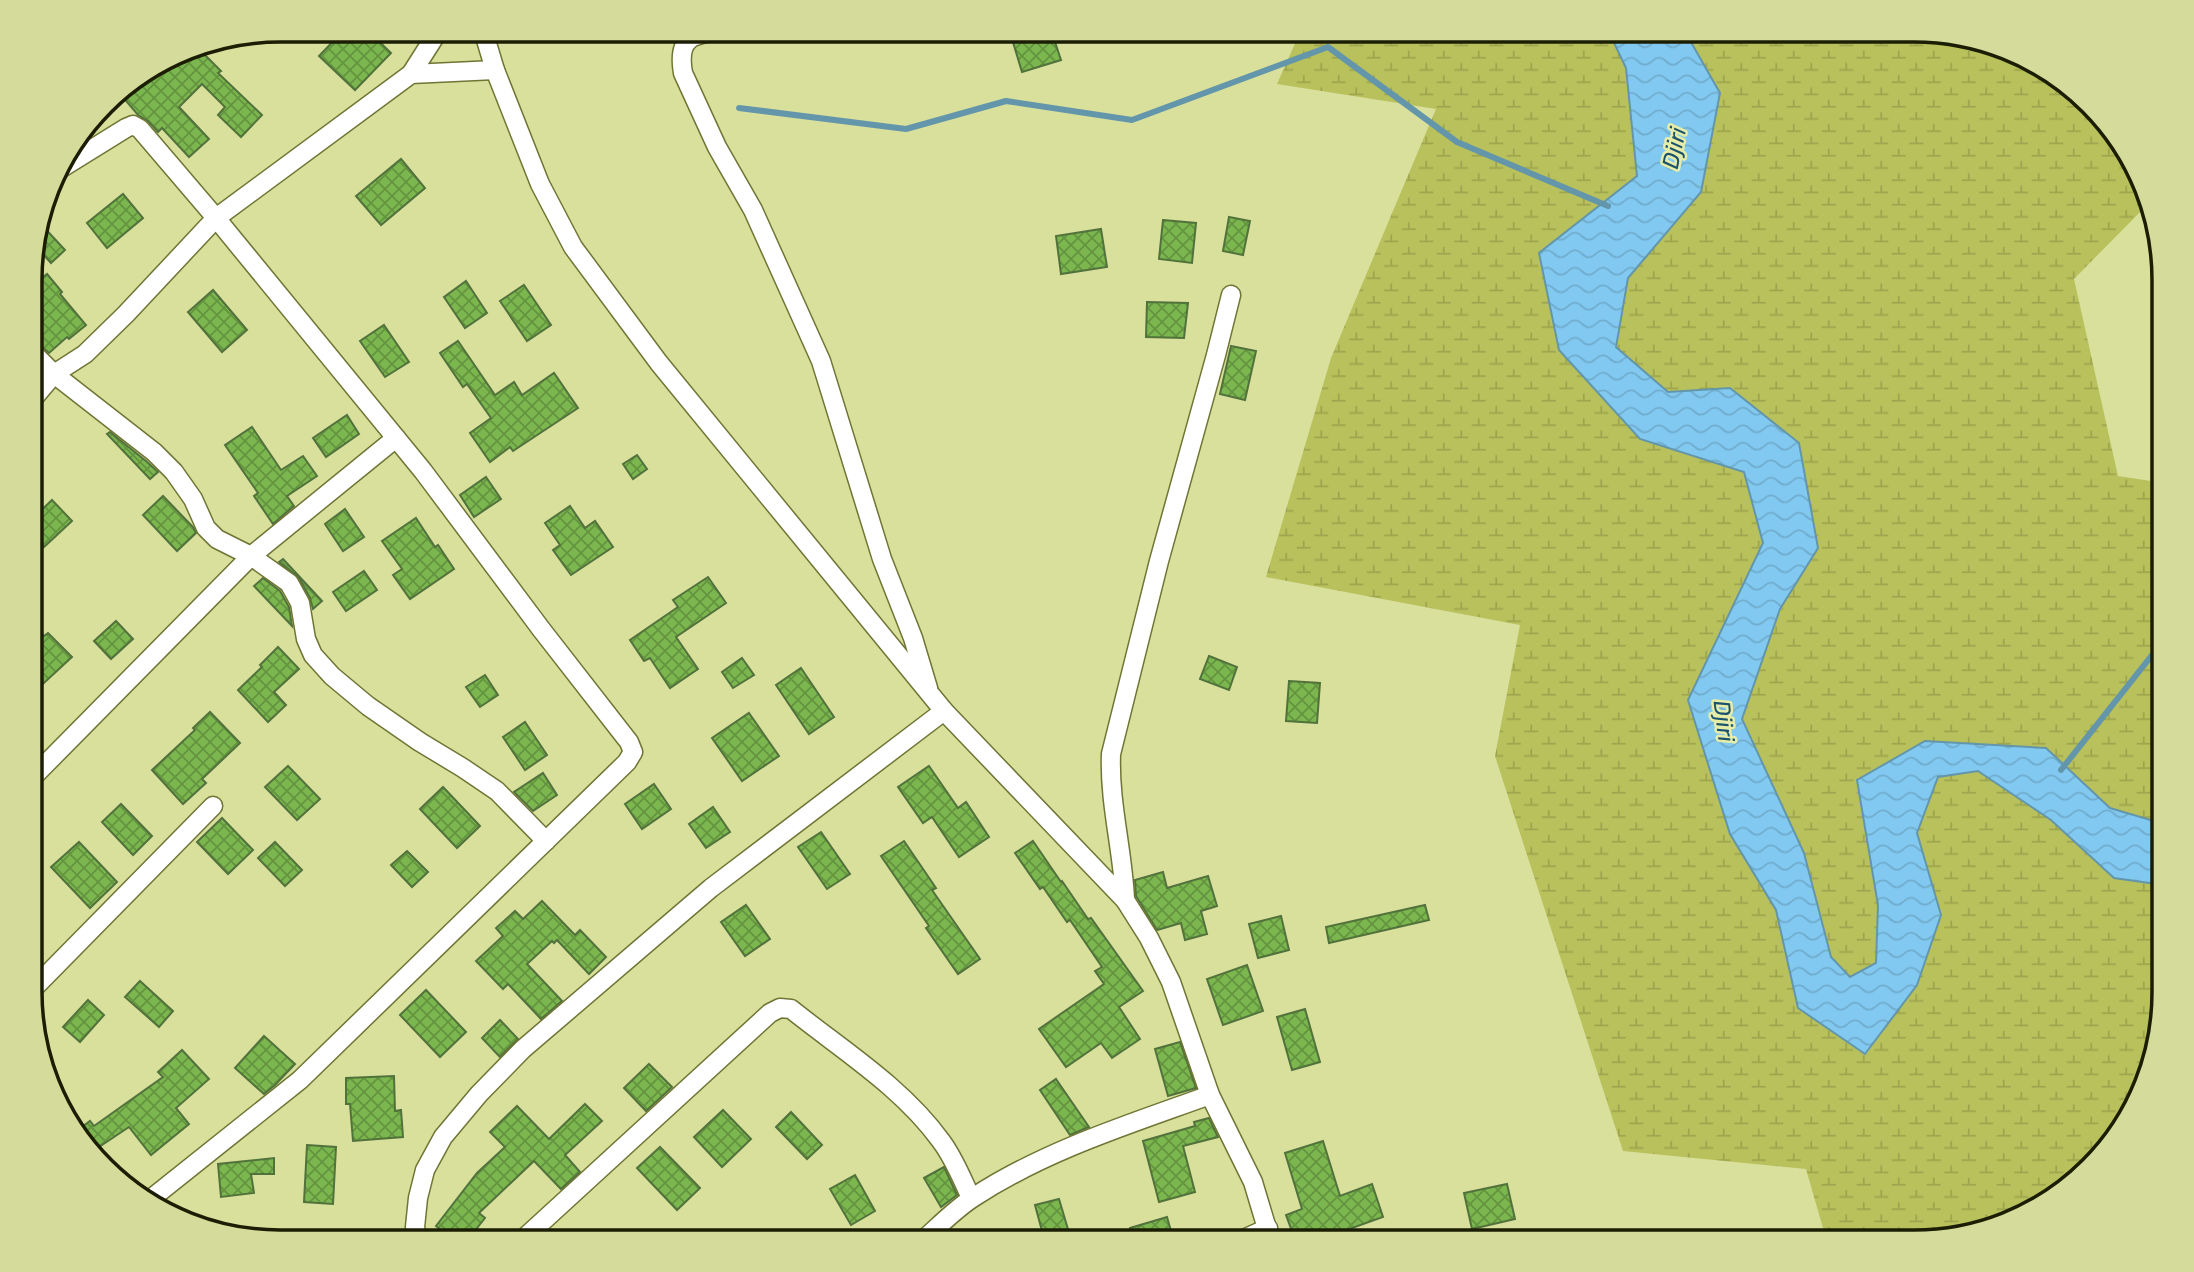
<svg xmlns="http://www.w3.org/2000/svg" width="2194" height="1272" viewBox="0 0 2194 1272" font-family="Rubik,sans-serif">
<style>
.wetland{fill:url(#wetland-marsh)}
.water{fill:url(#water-waves);stroke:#6396aa;stroke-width:2}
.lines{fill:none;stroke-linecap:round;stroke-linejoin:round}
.stream{stroke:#6396aa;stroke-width:6}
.building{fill:url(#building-cross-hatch);stroke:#52723c;stroke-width:2}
.street-casing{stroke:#6f7534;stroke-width:21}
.street{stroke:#fff;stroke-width:18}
.labels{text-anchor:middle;stroke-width:5;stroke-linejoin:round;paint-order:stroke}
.water-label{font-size:23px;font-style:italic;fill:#1b526d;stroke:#e5eda8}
.rim{fill:none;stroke:#1c1e04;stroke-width:3.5}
</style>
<defs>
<pattern id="wetland-marsh" width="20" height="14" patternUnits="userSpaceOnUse" patternTransform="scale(1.75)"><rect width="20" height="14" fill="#b8c15b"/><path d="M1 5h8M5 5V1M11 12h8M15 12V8" fill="none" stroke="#9ea54e"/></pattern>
<pattern id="water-waves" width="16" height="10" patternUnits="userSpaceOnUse" patternTransform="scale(1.75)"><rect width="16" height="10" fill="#82c9f1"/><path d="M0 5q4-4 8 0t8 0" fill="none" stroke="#70accd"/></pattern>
<pattern id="building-cross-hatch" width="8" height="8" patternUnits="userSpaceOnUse" patternTransform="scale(1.75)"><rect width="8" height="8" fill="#7bb74e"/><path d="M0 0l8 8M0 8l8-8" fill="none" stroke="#64943f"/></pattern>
</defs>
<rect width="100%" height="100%" fill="#d8e09c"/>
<g class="wetland">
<polygon points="1301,30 1608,30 1626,68 1637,176 1559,350 1640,438 1744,472 1763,543 1688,700 1730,834 1776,910 1798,1008 1866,1054 1917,985 1941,915 1917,833 1937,777 1978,771 2051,820 2114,878 2164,885 2164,1008 2131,1118 2040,1209 1930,1242 1827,1242 1806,1169 1623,1151 1495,756 1520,625 1266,577 1331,358 1436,109 1277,84"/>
<polygon points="1684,30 1915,30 2040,63 2122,141 2145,207 2074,279 2118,476 2164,483 2164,824 2110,808 2046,748 1857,780 1878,905 1876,963 1850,977 1831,958 1804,853 1742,719 1780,609 1818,548 1730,388 1668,392 1616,347 1628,278 1701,192 1720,93"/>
</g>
<polygon class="water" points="1608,30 1684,30 1720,93 1701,192 1628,278 1616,347 1668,392 1730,388 1799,443 1818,548 1780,609 1742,719 1804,853 1831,957 1850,977 1876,963 1878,905 1857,780 1925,741 2046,748 2110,808 2164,824 2164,885 2114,878 2051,820 1978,771 1938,777 1917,833 1941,915 1917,985 1865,1054 1798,1008 1776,910 1730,834 1688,700 1763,543 1744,472 1640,439 1559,350 1539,253 1637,176 1626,68"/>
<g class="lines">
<g class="stream">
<polyline points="739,108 906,129 1006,101 1132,120 1328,47 1457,142 1608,206"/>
<polyline points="2061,770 2164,640"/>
</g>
</g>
<g class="building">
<polygon points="344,30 367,30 391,53 355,90 319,56"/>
<polygon points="1042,30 1051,30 1061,60 1022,72 1012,39"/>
<polygon points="196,46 221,71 218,73 262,115 241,137 218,115 225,107 202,84 179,107 209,139 189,157 162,128 158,132 148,121 138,115 121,95 154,68 184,49"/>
<polygon points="401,159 425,188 381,225 356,196"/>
<polygon points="123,194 143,218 107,248 87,223"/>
<polygon points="1229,217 1250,221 1243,255 1223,251"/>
<polygon points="1163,220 1196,223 1192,263 1159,259"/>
<polygon points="39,222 65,250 51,263 33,243"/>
<polygon points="1101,229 1107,267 1061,274 1056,236"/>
<polygon points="47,274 62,292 60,294 86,325 69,339 67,337 49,353 39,344 32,341 32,330 38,324 32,316 32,286"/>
<polygon points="466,281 487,313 465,328 444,297"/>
<polygon points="524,285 551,325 527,341 500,301"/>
<polygon points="213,290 247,330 222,352 188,312"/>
<polygon points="1147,302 1188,303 1184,338 1146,337"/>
<polygon points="384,325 409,362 385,377 360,341"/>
<polygon points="458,341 495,395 514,382 522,395 554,373 578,408 513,451 510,447 490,462 470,433 491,418 467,384 463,387 440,353"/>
<polygon points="1231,346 1256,351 1245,400 1220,394"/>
<polygon points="347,415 359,434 326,457 313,438"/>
<polygon points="252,427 281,470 303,456 317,476 287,496 294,506 273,524 254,496 258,493 225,445"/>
<polygon points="110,432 146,461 158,472 150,479 107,434"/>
<polygon points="637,455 647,469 633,479 623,464"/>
<polygon points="486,477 501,499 474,517 460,495"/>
<polygon points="163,496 193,527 196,533 177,551 143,515"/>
<polygon points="52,500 72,521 44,547 32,534 32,519"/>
<polygon points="570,506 585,528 595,521 613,547 571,575 553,550 560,545 545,523"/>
<polygon points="345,509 364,537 343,551 325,524"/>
<polygon points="416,518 435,547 438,545 454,569 410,599 393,575 402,569 382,541"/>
<polygon points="283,559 322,601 313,609 310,598 299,578 279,562"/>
<polygon points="364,571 377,590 346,611 333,592"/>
<polygon points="708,577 726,603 676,637 698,669 670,688 650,658 644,661 630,640 678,607 673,600"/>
<polygon points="263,578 280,591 289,607 292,626 254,586"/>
<polygon points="116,621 133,639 111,659 94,641"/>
<polygon points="32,623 44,636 48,633 72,657 32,694"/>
<polygon points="278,647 299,669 274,692 286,705 268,722 238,690 262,667 260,665"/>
<polygon points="1209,656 1237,667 1229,690 1200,679"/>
<polygon points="742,658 754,675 733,688 722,672"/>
<polygon points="801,668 834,717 809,734 776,685"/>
<polygon points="485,675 498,695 480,707 466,687"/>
<polygon points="1289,681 1320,683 1317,723 1286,721"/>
<polygon points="210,712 240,743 202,779 206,783 183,804 152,770 195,730 193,728"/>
<polygon points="749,713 779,756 742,781 712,738"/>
<polygon points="525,722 547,755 525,770 503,737"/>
<polygon points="288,766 320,799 297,820 265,787"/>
<polygon points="929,766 958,808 966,802 989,837 959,857 932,817 923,823 898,787"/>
<polygon points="543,773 557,795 533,811 514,792"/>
<polygon points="654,784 671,809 642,829 625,804"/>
<polygon points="443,787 480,826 457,848 420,809"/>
<polygon points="121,804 152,836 133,855 102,822"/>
<polygon points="713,807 730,832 706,848 689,824"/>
<polygon points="222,818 253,850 228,874 197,842"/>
<polygon points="821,832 850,874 827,889 798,847"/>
<polygon points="904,841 936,888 932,890 980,959 958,974 926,928 929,926 881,856"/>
<polygon points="1033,841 1061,882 1062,881 1088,919 1091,918 1143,991 1119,1007 1140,1039 1112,1058 1101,1043 1066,1067 1039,1029 1104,984 1095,971 1102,967 1070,920 1067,922 1043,887 1040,889 1015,853"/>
<polygon points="79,842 117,882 90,908 51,867"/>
<polygon points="275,842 302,870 285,886 258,858"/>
<polygon points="407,851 428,872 412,887 391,865"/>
<polygon points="1163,872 1167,888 1208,876 1217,906 1201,911 1207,934 1185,940 1181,923 1157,930 1136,896 1135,880"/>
<polygon points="542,901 575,935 580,930 606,957 589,974 557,940 554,943 552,941 527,964 562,1001 541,1019 508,984 503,989 476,961 503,936 496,928 515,911 523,919"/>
<polygon points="746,905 770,939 745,956 721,922"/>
<polygon points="1425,905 1429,920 1329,943 1326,927"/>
<polygon points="1281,916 1289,950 1258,958 1249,924"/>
<polygon points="1247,965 1263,1011 1223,1025 1207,979"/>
<polygon points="140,981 173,1011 159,1027 125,997"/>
<polygon points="426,990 466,1032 440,1057 400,1015"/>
<polygon points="88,1000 104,1015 80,1042 63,1027"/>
<polygon points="1305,1009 1320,1062 1292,1070 1277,1017"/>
<polygon points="500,1020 518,1039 500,1057 482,1038"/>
<polygon points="264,1036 295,1064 275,1085 264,1094 235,1068"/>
<polygon points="1180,1042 1196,1088 1168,1096 1155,1049"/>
<polygon points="182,1050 209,1079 176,1108 189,1124 151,1155 129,1127 93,1151 74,1133 90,1121 94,1126 163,1077 158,1072"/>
<polygon points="649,1064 672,1087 646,1111 624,1088"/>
<polygon points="394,1076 395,1111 401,1110 403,1137 353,1141 350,1104 346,1104 346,1078"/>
<polygon points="1056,1079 1089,1127 1070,1135 1040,1090"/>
<polygon points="585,1104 602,1121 565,1155 580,1172 561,1189 534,1161 479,1213 485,1218 466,1242 457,1242 436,1226 477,1173 505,1147 490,1132 517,1106 549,1139"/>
<polygon points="723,1110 751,1139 722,1167 694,1137"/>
<polygon points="791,1112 822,1145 807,1159 776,1127"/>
<polygon points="1209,1118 1218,1137 1183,1146 1195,1192 1159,1202 1143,1141 1195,1126 1194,1122"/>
<polygon points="1323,1141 1340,1196 1372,1184 1383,1217 1313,1242 1296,1242 1286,1215 1302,1209 1285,1153"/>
<polygon points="307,1145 336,1147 333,1204 304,1202"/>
<polygon points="660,1147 700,1188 677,1210 637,1168"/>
<polygon points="274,1158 274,1174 251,1174 254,1193 221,1197 218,1164"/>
<polygon points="944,1167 957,1195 941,1207 924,1178"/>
<polygon points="855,1175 875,1211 851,1225 830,1189"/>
<polygon points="1507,1184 1515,1219 1472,1229 1464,1193"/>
<polygon points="1059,1199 1070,1236 1045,1242 1035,1205"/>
<polygon points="1167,1217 1173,1238 1159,1242 1133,1242 1130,1228"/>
</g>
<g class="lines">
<defs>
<g id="street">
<polyline points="483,30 495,70 540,184 573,247 659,363 944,711 1125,900 1149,938 1171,982 1210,1095 1253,1182 1271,1242"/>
<path d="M729 30C697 34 676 33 683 73L717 147 753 210 821 361 882 559 913 638 928 688"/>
<polyline points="411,74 439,30"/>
<polyline points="55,172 126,128 133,125 140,129 216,218 423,471 541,629 629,742 633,752 627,762 300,1080 147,1202"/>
<polyline points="32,352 54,374 154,452 174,472 193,499 206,528 217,539 251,556 289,583 300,603 306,639 313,655 332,676 368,706 420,742 463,768 497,791 546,841"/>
<polyline points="32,400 54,374 85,354 126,314 216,218 411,74 495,70"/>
<polyline points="32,778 251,556 396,438"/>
<path d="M1125 900C1123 851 1109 803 1111 754L1159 561 1216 355 1231 295"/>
<polyline points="32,990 213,806"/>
<polyline points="418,1242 415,1227 418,1198 425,1170 443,1137 479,1094 523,1049 711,888 944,711"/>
<path d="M520 1242 770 1013 780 1008 791 1009C842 1050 902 1087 941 1141 954 1158 962 1179 971 1198"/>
<path d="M921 1242C938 1227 955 1209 974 1197 1046 1150 1130 1124 1210 1095"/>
<polyline points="1237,1242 1268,1228"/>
</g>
</defs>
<use href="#street" class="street-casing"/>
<use href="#street" class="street"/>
</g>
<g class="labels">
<g class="water-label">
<text transform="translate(1674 148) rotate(-78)" y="8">Djiri</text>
<text transform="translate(1724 721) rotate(83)" y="8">Djiri</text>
</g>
</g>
<path d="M0 0H2194V1272H0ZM280 42H1914A238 238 0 0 1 2152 280V992A238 238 0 0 1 1914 1230H280A238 238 0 0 1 42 992V280A238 238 0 0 1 280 42Z" fill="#d5dc9b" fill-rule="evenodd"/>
<path class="rim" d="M280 42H1914A238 238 0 0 1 2152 280V992A238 238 0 0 1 1914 1230H280A238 238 0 0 1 42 992V280A238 238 0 0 1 280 42Z"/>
</svg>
